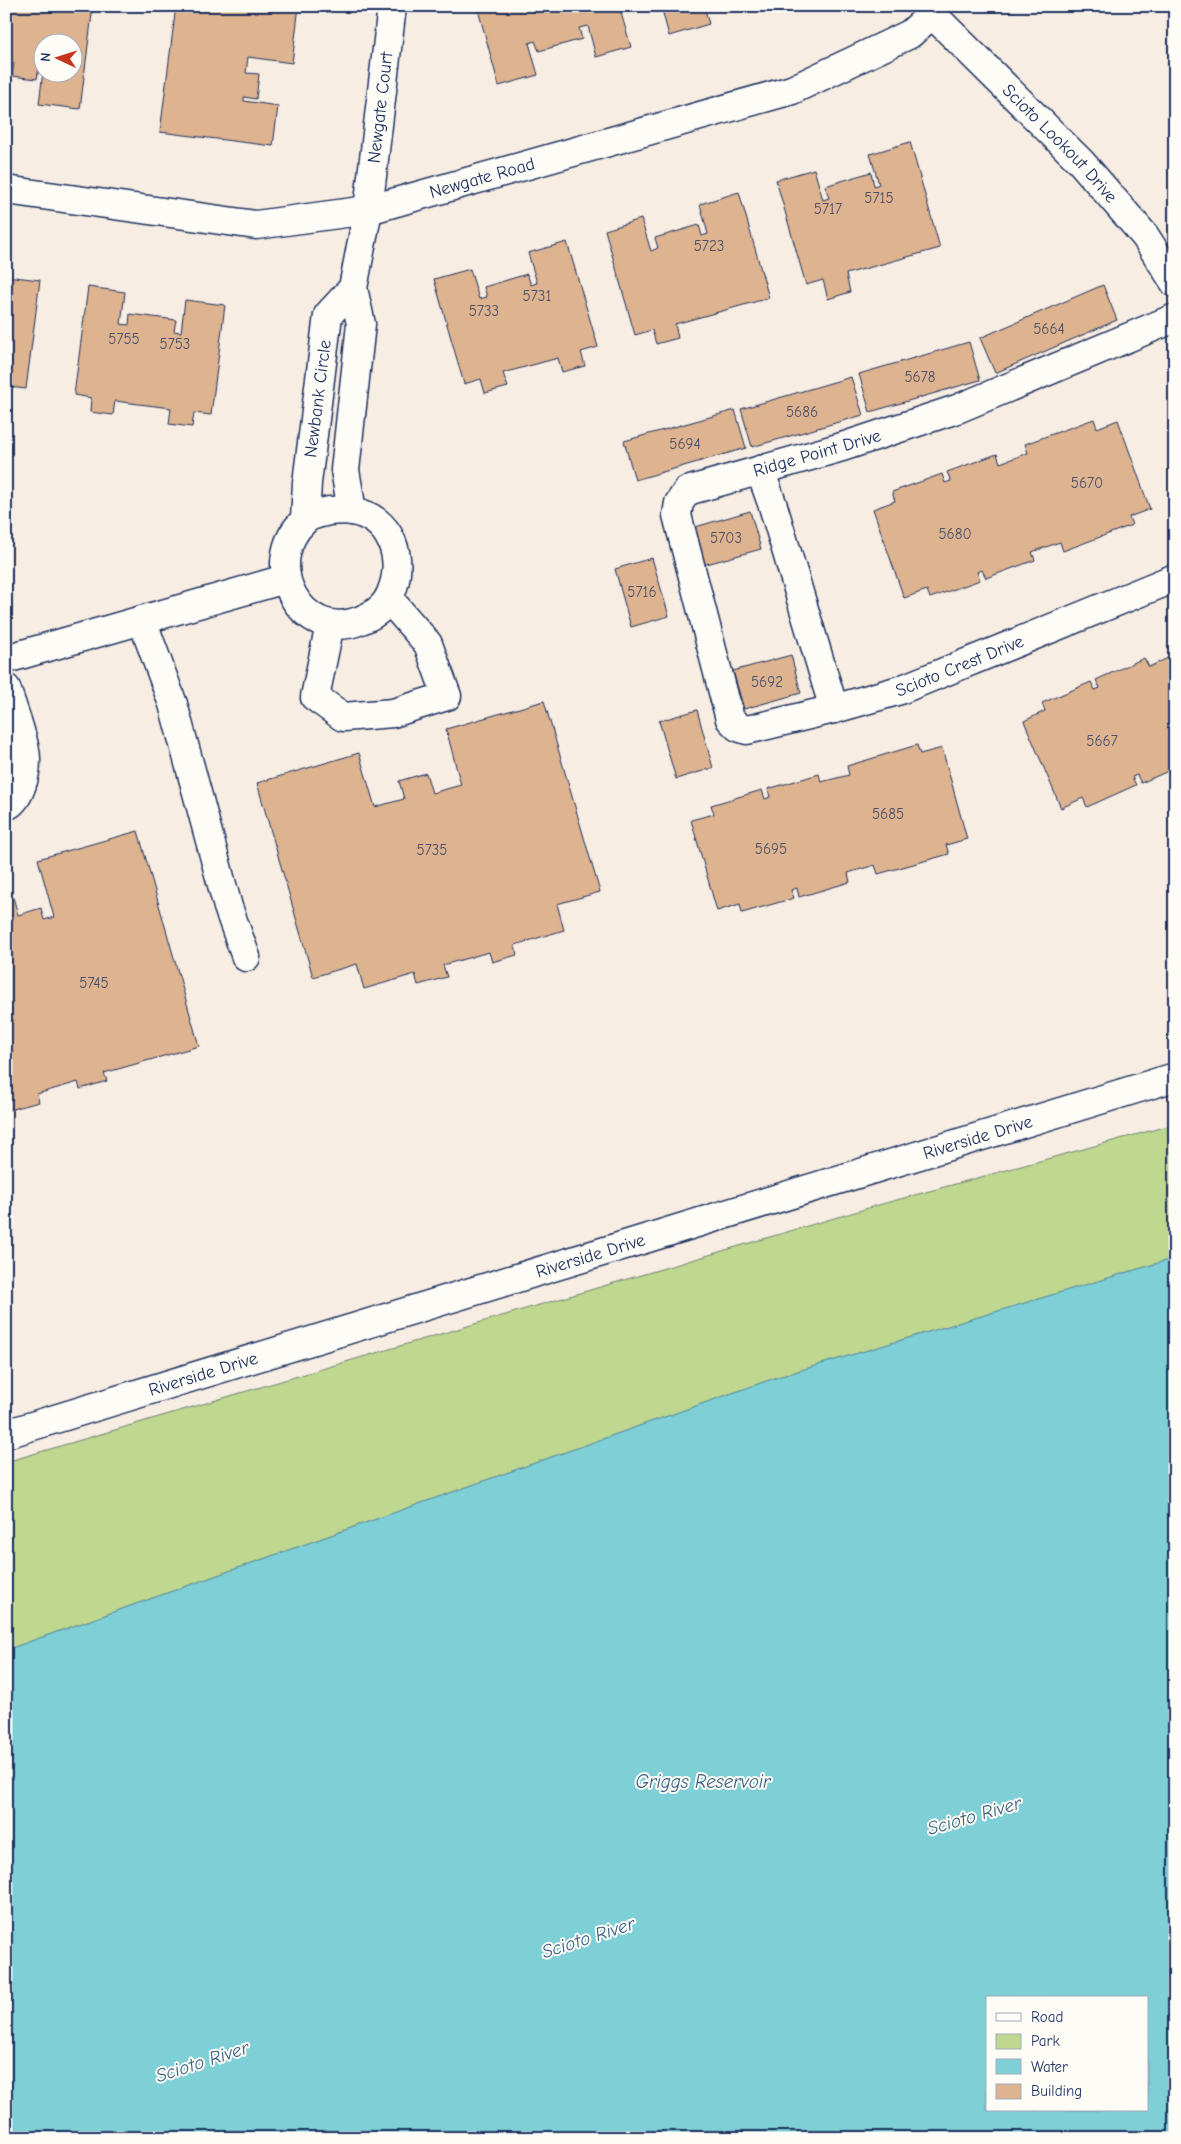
<svg xmlns="http://www.w3.org/2000/svg" width="1181" height="2144" viewBox="0 0 1181 2144" font-family="'Comic Neue',sans-serif">
<style>
.green{fill:#bfd78e;stroke:#6d8376}
.water{fill:#7ecfd6;stroke:#568fa6;fill-rule:evenodd}
.building{fill:#deb38f;stroke:#1b2f5e}
.lines{fill:none;stroke-linecap:round;stroke-linejoin:round}
.minor-casing{stroke:#1b2f5e;stroke-width:31}
.major-casing{stroke:#1b2f5e;stroke-width:31}
.minor{stroke:#fdfcf7;stroke-width:28}
.major{stroke:#fdfcf7;stroke-width:28}
.labels{text-anchor:middle;stroke-width:4;stroke-linejoin:round;paint-order:stroke}
.number-label{font-size:15px;fill:#4c506a}
.street-label{font-size:18px;fill:#1b2f5e;stroke:#fdfcf7}
.water-label{font-size:19px;font-style:italic;fill:#395f82;stroke:#fdfcf7}
</style>
<rect width="100%" height="100%" fill="#f7ede2"/>
<filter id="ink" filterUnits="userSpaceOnUse"><feTurbulence type="fractalNoise" baseFrequency=".02" numOctaves="2"/><feDisplacementMap in="SourceGraphic" scale="10" xChannelSelector="R" yChannelSelector="G"/><feConvolveMatrix kernelMatrix="1 2 1 2 8 2 1 2 1" color-interpolation-filters="sRGB"/></filter>
<g filter="url(#ink)">
<polygon class="green" points="1175,1124 1175,1258 775,1378 6,1650 6,1462 882,1204"/>
<path class="water" d="M1175 1258V2138H6V1650L775 1378ZM987 1998H1147V2110H987Z"/>
<g class="building">
<polygon points="6,6 93,6 80,109 39,104 43,72 72,72 72,42 42,42 42,68 39,67 37,79 12,76 14,63 6,62"/>
<polygon points="176,6 299,6 292,63 248,57 246,73 259,74 256,99 244,97 244,101 278,106 273,146 160,132"/>
<polygon points="477,6 619,6 631,47 596,57 588,26 579,28 582,39 539,51 535,41 529,43 538,75 499,86"/>
<polygon points="661,6 704,6 709,24 669,36"/>
<polygon points="910,142 940,248 846,274 850,292 828,299 823,280 806,285 776,180 814,169 823,200 829,198 825,186 871,172 874,186 879,184 870,154"/>
<polygon points="739,192 769,298 675,324 678,338 656,344 652,330 635,335 605,230 641,219 651,251 658,248 655,238 699,225 702,236 708,234 700,204"/>
<polygon points="567,242 598,347 581,352 585,366 562,372 558,358 503,373 508,387 485,393 481,379 464,384 434,279 470,269 479,299 487,297 484,287 527,274 531,285 537,283 528,253"/>
<polygon points="6,276 40,280 26,389 9,387 8,401"/>
<polygon points="1103,285 1117,320 995,373 980,338"/>
<polygon points="88,287 125,292 121,324 129,325 130,314 176,320 174,331 181,332 185,300 225,305 211,415 194,413 192,427 169,424 171,408 115,401 113,415 90,412 91,398 74,395"/>
<polygon points="969,342 980,380 870,412 859,374"/>
<polygon points="851,377 863,415 752,447 741,409"/>
<polygon points="735,410 746,448 635,480 624,441"/>
<polygon points="1094,419 1097,428 1118,420 1150,509 1129,517 1132,525 1063,551 1060,542 1032,552 1035,560 986,578 982,570 977,572 980,580 930,598 927,590 904,598 873,509 895,501 892,492 942,474 945,483 951,481 947,472 997,454 1000,463 1028,453 1025,444"/>
<polygon points="750,511 761,549 703,565 692,528"/>
<polygon points="652,558 669,616 631,627 615,569"/>
<polygon points="1175,645 1175,768 1141,783 1137,775 1132,777 1136,785 1087,807 1083,798 1061,808 1024,721 1045,711 1042,703 1091,682 1095,690 1100,688 1096,680 1144,658 1149,667 1174,655 1171,647"/>
<polygon points="791,655 801,693 744,709 733,671"/>
<polygon points="544,701 600,892 557,904 564,930 515,945 517,955 492,962 489,952 443,965 447,977 418,985 415,974 364,989 357,964 313,977 257,783 359,753 375,807 404,799 399,781 426,773 432,793 461,785 446,729"/>
<polygon points="697,710 713,768 676,779 659,721"/>
<polygon points="917,745 920,754 942,748 967,839 946,845 949,854 878,874 875,865 848,873 850,882 799,897 797,888 791,890 794,898 742,913 740,904 717,911 691,820 714,814 711,805 762,790 765,799 770,797 768,789 819,774 821,782 849,775 847,766"/>
<polygon points="138,831 199,1046 104,1073 107,1081 80,1089 78,1082 37,1094 39,1102 9,1110 6,1104 6,899 13,897 18,915 41,908 44,920 54,917 38,859"/>
</g>
<g class="lines">
<defs>
<g id="minor">
<path id="s1" d="M932 14 1081 162 1145 236 1175 283"/>
<path id="s2" d="M6 190 256 225 368 210 792 90 910 34 932 14 937 6"/>
<path id="s3" d="M1175 318 957 409 842 447 687 491 679 503 677 515 730 719 738 727 747 730 834 709 900 690 1175 578"/>
<polyline points="760,470 773,506 834,709"/>
<path d="M329 511C336 511 345 509 352 511 392 518 405 559 391 593 386 607 374 615 361 620 301 645 258 563 305 520 310 515 322 513 329 511Z"/>
<path id="s4" d="M352 511 345 470 361 324 353 288 368 210 392 6"/>
<path id="s5" d="M305 519 307 483 328 315 353 288"/>
<polyline points="142,620 173,704 228,907 246,957"/>
<polyline points="330,624 315,697 343,717 393,713 447,696 428,644 389,599"/>
<polyline points="6,659 285,579"/>
<path d="M6 688C11 703 27 747 26 760 26 774 20 801 6 806"/>
</g>
<g id="major">
<path id="s6" d="M6 1434 1175 1077"/>
</g>
</defs>
<use href="#minor" class="minor-casing"/>
<use href="#major" class="major-casing"/>
<use href="#minor" class="minor"/>
<use href="#major" class="major"/>
</g>
</g>
<g class="labels">
<g class="number-label">
<text x="879" y="203">5715</text>
<text x="828" y="214">5717</text>
<text x="709" y="251">5723</text>
<text x="537" y="301">5731</text>
<text x="484" y="316">5733</text>
<text x="1049" y="334">5664</text>
<text x="124" y="344">5755</text>
<text x="175" y="349">5753</text>
<text x="920" y="382">5678</text>
<text x="802" y="417">5686</text>
<text x="685" y="449">5694</text>
<text x="1087" y="488">5670</text>
<text x="955" y="539">5680</text>
<text x="726" y="543">5703</text>
<text x="642" y="597">5716</text>
<text x="767" y="687">5692</text>
<text x="1102" y="746">5667</text>
<text x="888" y="819">5685</text>
<text x="771" y="854">5695</text>
<text x="432" y="855">5735</text>
<text x="94" y="988">5745</text>
</g>
<g class="street-label">
<text dy="6" stroke="none"><textPath href="#s4" startOffset="408">Newgate Court</textPath></text>
<text dy="6" stroke="none"><textPath href="#s1" startOffset="182">Scioto Lookout Drive</textPath></text>
<text dy="6" stroke="none"><textPath href="#s2" startOffset="484">Newgate Road</textPath></text>
<text dy="6" stroke="none"><textPath href="#s5" startOffset="121">Newbank Circle</textPath></text>
<text transform="translate(817 453) rotate(-16)" y="6">Ridge Point Drive</text>
<text dy="6" stroke="none"><textPath href="#s3" startOffset="999">Scioto Crest Drive</textPath></text>
<text dy="6" stroke="none"><textPath href="#s6" startOffset="1016">Riverside Drive</textPath></text>
<text dy="6" stroke="none"><textPath href="#s6" startOffset="611">Riverside Drive</textPath></text>
<text dy="6" stroke="none"><textPath href="#s6" startOffset="206">Riverside Drive</textPath></text>
</g>
<g class="water-label">
<text x="703" y="1788">Griggs Reservoir</text>
<text transform="translate(974 1815) rotate(-16)" y="7">Scioto River</text>
<text transform="translate(588 1937) rotate(-18)" y="7">Scioto River</text>
<text transform="translate(202 2061) rotate(-18)" y="7">Scioto River</text>
</g>
</g>
<rect width="1181" height="2144" fill="none" stroke="#fdfcf7" stroke-width="25"/>
<rect x="12" y="12" width="1156" height="2119" fill="none" stroke="#1b2f5e" stroke-width="2" filter="url(#ink)"/>
<rect x="986" y="1996" width="162" height="115" fill="#fdfcf7" stroke="#a3aaba"/>
<rect x="996" y="2013" width="25" height="8" fill="#fdfcf7" stroke="#a3aaba"/>
<text x="1031" y="2022" font-size="15" fill="#1b2f5e">Road</text>
<rect x="996" y="2034" width="25" height="15" fill="#bfd78e" stroke="#a3aaba"/>
<text x="1031" y="2046" font-size="15" fill="#1b2f5e">Park</text>
<rect x="996" y="2059" width="25" height="15" fill="#7ecfd6" stroke="#a3aaba"/>
<text x="1031" y="2072" font-size="15" fill="#1b2f5e">Water</text>
<rect x="996" y="2084" width="25" height="15" fill="#deb38f" stroke="#a3aaba"/>
<text x="1031" y="2096" font-size="15" fill="#1b2f5e">Building</text>
<g transform="translate(58 58) rotate(274)"><circle r="24" fill="#fdfcf7" stroke="#a3aaba"/>
<path d="M0-4L9 19L0 12L-9 19Z" fill="#c8321e"/>
<text y="-8" font-size="14" font-weight="bold" text-anchor="middle" fill="#1b2f5e">N</text>
</g>
</svg>
